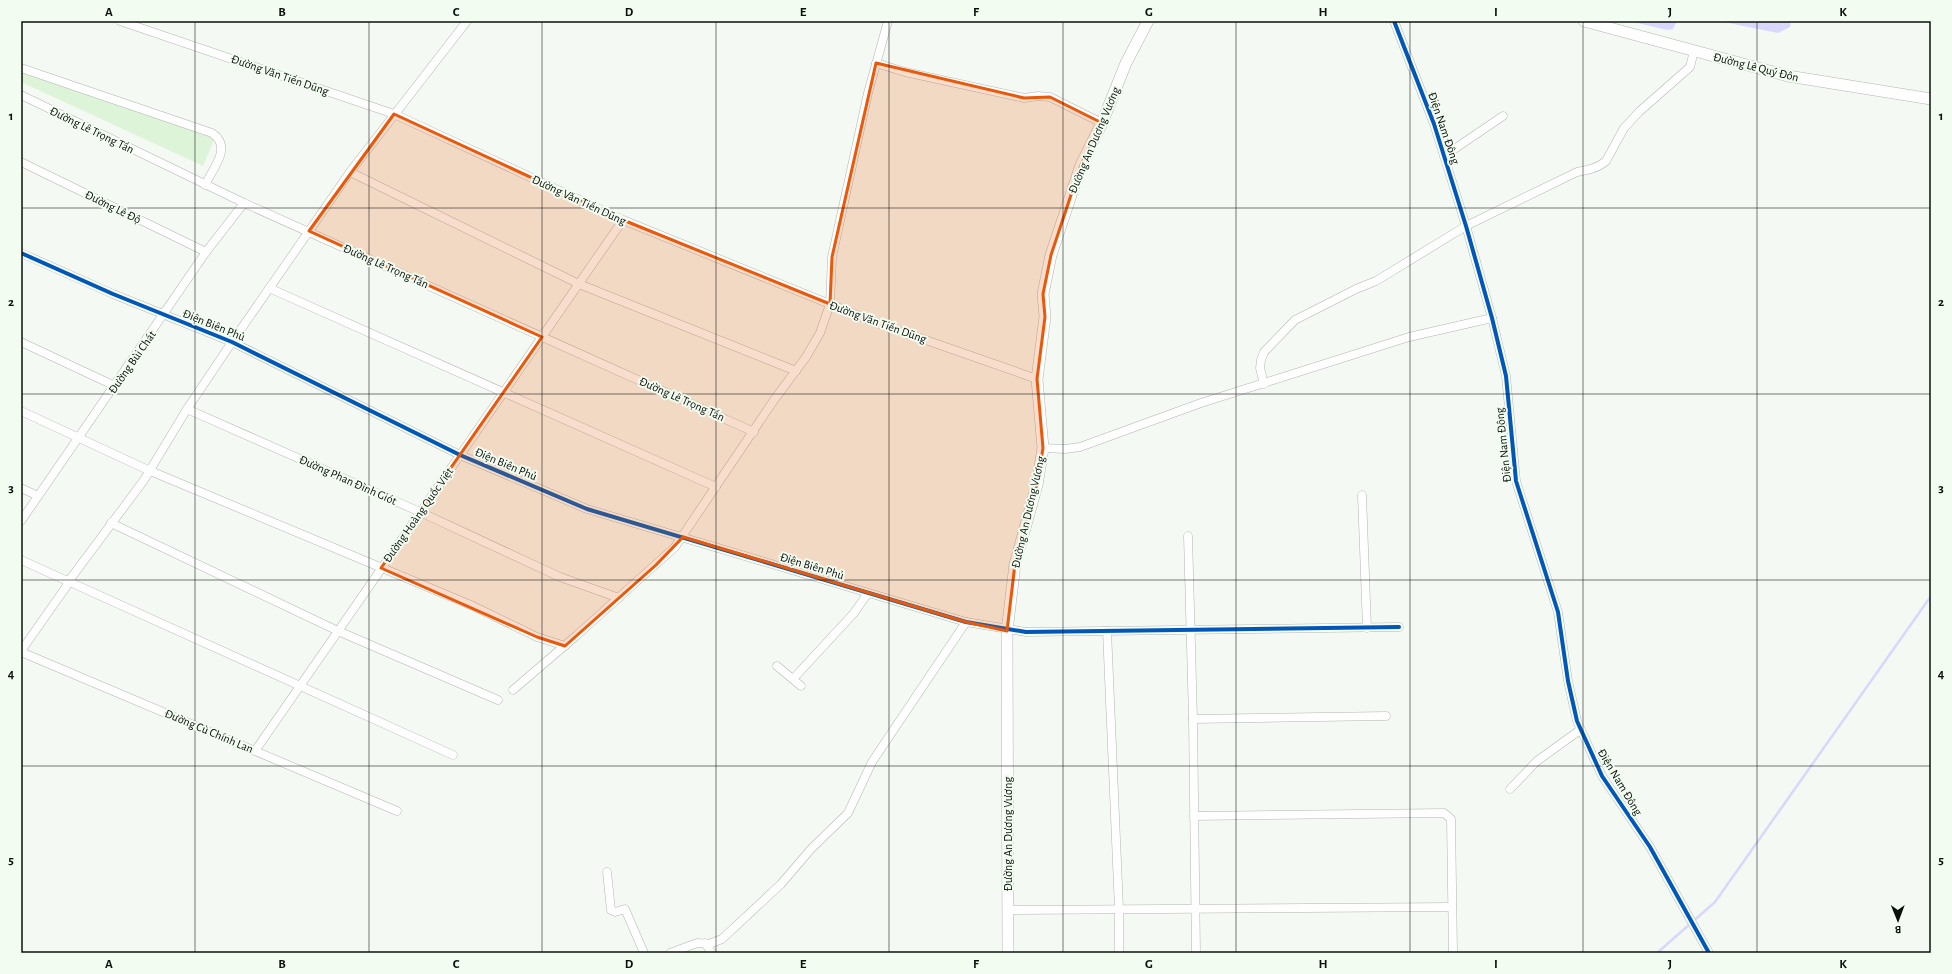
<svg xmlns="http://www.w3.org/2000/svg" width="1952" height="974" viewBox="0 0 1952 974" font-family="'Alegreya Sans',sans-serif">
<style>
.green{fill:#ddf4d9}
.water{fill:#d9d7fb}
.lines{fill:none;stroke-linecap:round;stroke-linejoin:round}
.stream{stroke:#d9d7fb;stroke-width:2.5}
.minor-casing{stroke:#b2b6b2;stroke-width:9}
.secondary-casing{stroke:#b2b6b2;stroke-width:12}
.minor{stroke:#fdfefd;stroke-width:8}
.secondary{stroke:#fdfefd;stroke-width:11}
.cycleway-casing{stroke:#f2fcf0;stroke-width:6}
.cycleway{stroke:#0057b8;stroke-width:4}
.marked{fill:#e8590c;fill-opacity:0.2;stroke:#e8590c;stroke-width:3;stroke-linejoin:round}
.grid{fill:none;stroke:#0c100c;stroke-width:1;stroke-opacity:0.55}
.labels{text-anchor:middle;stroke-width:4;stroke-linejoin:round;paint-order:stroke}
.street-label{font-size:12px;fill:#0c100c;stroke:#f2fcf0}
.neatline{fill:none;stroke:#0c100c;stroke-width:1.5}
.grid-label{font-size:13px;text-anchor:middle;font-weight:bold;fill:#0c100c}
</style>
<rect width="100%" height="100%" fill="#f4f9f3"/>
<polygon class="green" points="21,71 215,138 203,166 21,82"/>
<g class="water">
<polygon points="1629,21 1677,21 1673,29 1667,30"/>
<polygon points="1719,21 1791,21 1790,27 1778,33"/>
</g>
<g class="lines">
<polyline class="stream" points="1657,953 1715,902 1931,596"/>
<defs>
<g id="minor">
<polyline points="120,21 394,114 623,220 874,322 1037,379"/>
<polyline points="1394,21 1434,124 1466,226 1492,318 1506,376 1516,481 1558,612 1568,681 1577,721 1602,776 1650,847 1709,953"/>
<polyline points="876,63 905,72 1024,98 1038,96 1050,97 1102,123"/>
<path d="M21 68 212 133C233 147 213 168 205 185"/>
<polyline points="21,95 244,203 754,432"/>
<polyline points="1444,156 1503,116"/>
<polyline points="21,162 206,252"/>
<polyline points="350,172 579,284 796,371"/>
<polyline points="21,253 113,294 232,342 460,455 587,509 966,622 1026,632 1399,627"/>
<polyline points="269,288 716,487"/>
<polyline points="21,342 115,386"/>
<path d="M1264 384 1260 368 1261 360 1264 352 1295 320 1356 289 1376 281 1466 226 1577 172C1588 170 1598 168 1606 161L1624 128 1640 111 1690 67 1694 51"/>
<polyline points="187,409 420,512 560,577 619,598"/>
<polyline points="21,411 148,470 473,606 537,637 565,646"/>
<polyline points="1043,448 1065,449 1080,447 1201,403 1409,337 1492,318"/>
<polyline points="21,488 38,496"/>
<polyline points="1362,495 1367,628"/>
<polyline points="21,521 206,252 244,203"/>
<polyline points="111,523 338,631 498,700"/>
<polyline points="1188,536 1193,719 1196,953"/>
<polyline points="21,560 453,755"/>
<polyline points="1107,631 1119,909 1119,953"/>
<polyline points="21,651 66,587 68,582 144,480 187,409 232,342 350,172 467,21"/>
<polyline points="21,652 397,811"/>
<polyline points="777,666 801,686"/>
<polyline points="793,679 854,613 868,593"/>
<polyline points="513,690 576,636 675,547 774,400 806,357 820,333 830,304 832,257 868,93 888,21"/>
<polyline points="1193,719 1386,716"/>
<polyline points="255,751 623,220"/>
<polyline points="1510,789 1537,761 1580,730"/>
<polyline points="1194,816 1444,813 1451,819 1453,953"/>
<polyline points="607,872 611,910 615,912 625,909 644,953"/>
<polyline points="1008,910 1452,907"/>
<polyline points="705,943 712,953"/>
<polyline points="670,953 697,943 709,944 722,939 781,884 811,849 848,813 872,762 966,622"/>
</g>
<g id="secondary">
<polyline points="1584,21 1788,76 1931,99"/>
<polyline points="1008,953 1007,631 1015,564 1037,485 1043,448 1037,379 1045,317 1043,294 1051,255 1081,165 1102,123 1126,63 1148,21"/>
</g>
</defs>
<use href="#minor" class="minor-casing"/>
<use href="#secondary" class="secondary-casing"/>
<use href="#minor" class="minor"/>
<use href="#secondary" class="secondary"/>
<defs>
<g id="cycleway">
<polyline points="1394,21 1434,124 1466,226 1492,318 1506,376 1516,481 1558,612 1568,681 1577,721 1602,776 1650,847 1709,953"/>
<polyline points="21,253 113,294 232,342 460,455 587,509 966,622 1026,632 1399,627"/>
</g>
</defs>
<use href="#cycleway" class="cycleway-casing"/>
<use href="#cycleway" class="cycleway"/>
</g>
<path class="marked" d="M876 63 1024 98 1050 97 1102 123 1081 165 1051 255 1043 294 1045 317 1037 379 1043 448 1037 485 1015 564 1007 631 966 622 683 537 656 565 565 646 537 637 381 568 542 337 309 231 394 114 623 220 830 304 832 257Z"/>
<path class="grid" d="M195 21V953M369 21V953M542 21V953M716 21V953M889 21V953M1063 21V953M1236 21V953M1410 21V953M1583 21V953M1757 21V953M21 208H1931M21 394H1931M21 580H1931M21 766H1931"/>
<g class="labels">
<g class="street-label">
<text transform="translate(1756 67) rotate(14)" y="4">Đường Lê Quý Đôn</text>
<text transform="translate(280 75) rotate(19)" y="4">Đường Văn Tiến Dũng</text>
<text transform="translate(1444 128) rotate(71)" y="4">Điện Nam Đông</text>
<text transform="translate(92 130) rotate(26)" y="4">Đường Lê Trọng Tấn</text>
<text transform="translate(1094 140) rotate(-67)" y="4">Đường An Dương Vương</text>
<text transform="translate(579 200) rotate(25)" y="4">Đường Văn Tiến Dũng</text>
<text transform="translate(113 207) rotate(26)" y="4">Đường Lê Độ</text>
<text transform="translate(386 266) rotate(24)" y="4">Đường Lê Trọng Tấn</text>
<text transform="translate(878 322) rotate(20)" y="4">Đường Văn Tiến Dũng</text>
<text transform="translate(214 325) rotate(22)" y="4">Điện Biên Phủ</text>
<text transform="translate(132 362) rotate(-55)" y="4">Đường Bùi Chát</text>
<text transform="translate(682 399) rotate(24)" y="4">Đường Lê Trọng Tấn</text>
<text transform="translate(1503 445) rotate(-96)" y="4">Điện Nam Đông</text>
<text transform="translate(506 464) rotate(23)" y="4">Điện Biên Phủ</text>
<text transform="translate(348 480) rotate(24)" y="4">Đường Phan Đình Giót</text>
<text transform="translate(1028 512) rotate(-77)" y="4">Đường An Dương Vương</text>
<text transform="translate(418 515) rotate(-55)" y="4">Đường Hoàng Quốc Việt</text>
<text transform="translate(812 566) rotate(17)" y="4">Điện Biên Phủ</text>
<text transform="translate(209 731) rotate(23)" y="4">Đường Cù Chính Lan</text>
<text transform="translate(1620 782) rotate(59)" y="4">Điện Nam Đông</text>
<text transform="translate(1008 834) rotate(-90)" y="4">Đường An Dương Vương</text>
</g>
</g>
<rect width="1952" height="974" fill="none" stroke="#f2fcf0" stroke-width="44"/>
<g transform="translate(1898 920) rotate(179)" stroke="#f2fcf0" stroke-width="3" paint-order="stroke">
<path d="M0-3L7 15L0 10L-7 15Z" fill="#0c100c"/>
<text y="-6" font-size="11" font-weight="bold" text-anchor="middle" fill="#0c100c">B</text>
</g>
<rect x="22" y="22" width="1908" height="930" class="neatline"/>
<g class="grid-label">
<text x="109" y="16">A</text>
<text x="282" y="16">B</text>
<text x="456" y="16">C</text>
<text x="629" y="16">D</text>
<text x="803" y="16">E</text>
<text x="976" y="16">F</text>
<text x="1149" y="16">G</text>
<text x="1323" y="16">H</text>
<text x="1496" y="16">I</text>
<text x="1670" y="16">J</text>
<text x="1843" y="16">K</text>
<text x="11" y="120">1</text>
<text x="1941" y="120">1</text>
<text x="11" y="306">2</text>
<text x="1941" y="306">2</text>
<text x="11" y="492">3</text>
<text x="1941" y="492">3</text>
<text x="11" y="678">4</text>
<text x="1941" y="678">4</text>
<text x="11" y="864">5</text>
<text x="1941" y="864">5</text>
<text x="109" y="968">A</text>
<text x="282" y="968">B</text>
<text x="456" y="968">C</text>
<text x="629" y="968">D</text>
<text x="803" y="968">E</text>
<text x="976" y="968">F</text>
<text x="1149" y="968">G</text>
<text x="1323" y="968">H</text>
<text x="1496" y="968">I</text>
<text x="1670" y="968">J</text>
<text x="1843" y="968">K</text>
</g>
</svg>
